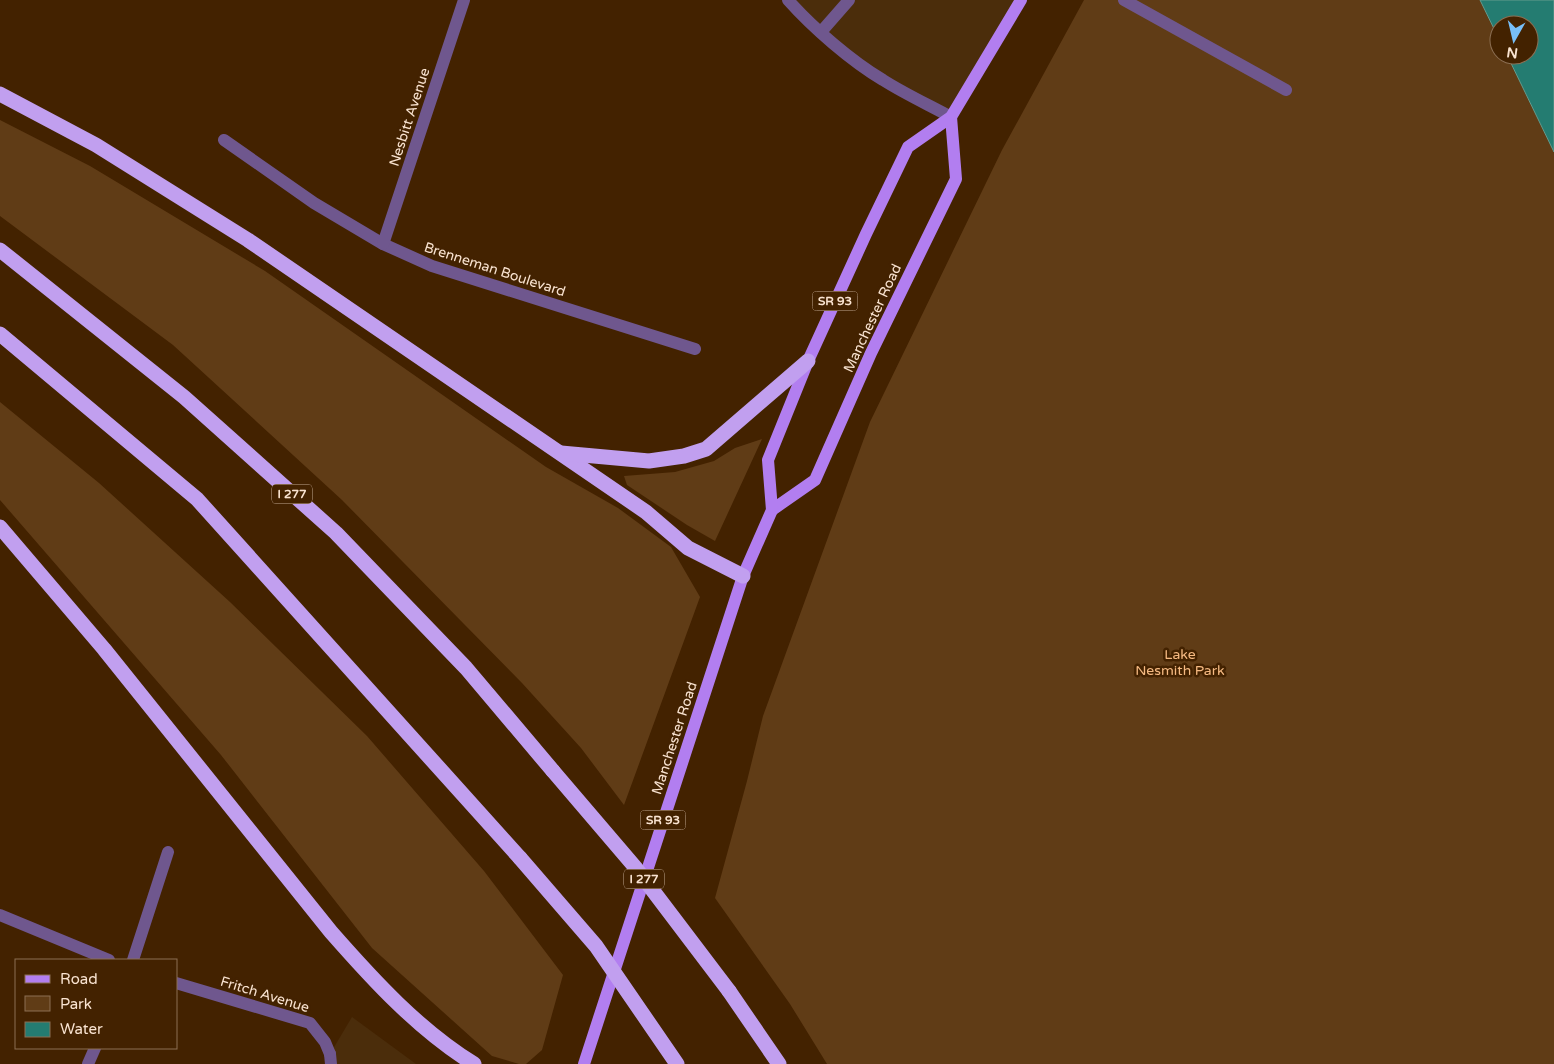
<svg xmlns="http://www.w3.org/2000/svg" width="1554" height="1064" viewBox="0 0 1554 1064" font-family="'Varela Round',sans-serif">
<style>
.built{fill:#4b2d0b}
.green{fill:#603c16}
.water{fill:#247c71;stroke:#649b8e}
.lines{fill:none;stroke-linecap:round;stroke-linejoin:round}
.lane{stroke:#6f578e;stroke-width:12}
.street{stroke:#6f578e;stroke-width:12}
.primary{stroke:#b27ef0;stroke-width:12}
.highway{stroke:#c19fef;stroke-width:15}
.highway-bridge{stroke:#c19fef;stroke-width:15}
.labels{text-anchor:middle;stroke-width:5;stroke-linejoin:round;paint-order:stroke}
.shield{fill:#432200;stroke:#c2a992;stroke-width:1}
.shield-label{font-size:12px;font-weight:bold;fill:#f9e3d0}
.street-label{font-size:14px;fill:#f9e3d0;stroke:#432200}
.park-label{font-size:14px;fill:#f6ba82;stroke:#432200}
</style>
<rect width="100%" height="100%" fill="#432200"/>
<g class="built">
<polygon points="788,0 1021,0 951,117 882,80"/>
<polygon points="352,1017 416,1064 331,1064 330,1054"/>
</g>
<g class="green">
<polygon points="1084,0 1480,0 1499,39 1499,55 1507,55 1554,152 1554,1064 827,1064 790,1004 715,898 747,781 763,716 870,422 1002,150"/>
<polygon points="0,120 90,166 265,271 546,467 618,508 671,547 700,597 624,805 581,748 522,683 342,500 173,345 0,216"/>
<polygon points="0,402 99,483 230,602 367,736 484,871 563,975 542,1050 526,1064 519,1064 492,1056 372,948 221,755 0,500"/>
<polygon points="762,439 715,541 687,525 627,485 624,476 675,472 714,461 735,448"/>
</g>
<polygon class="water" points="1480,0 1554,0 1554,152 1507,55 1529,55 1529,25 1499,25 1499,39"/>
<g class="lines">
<g class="lane">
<polyline points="1124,0 1286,90"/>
<polyline points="821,32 849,0"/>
<polyline points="330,1054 331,1064"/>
</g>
<g class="street">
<path d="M788 0C813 28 851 61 883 80 905 94 929 105 951 117"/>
<polyline points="224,140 314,203 383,244 432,266 695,349"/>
<polyline points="383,244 464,0"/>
<polyline points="0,915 109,960"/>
<polyline points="133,960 168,852"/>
<polyline points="176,983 310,1023 325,1042 330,1054"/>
<polyline points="88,1064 95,1048"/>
</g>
<g class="primary">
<polyline points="772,510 815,480 871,353 956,179 951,117"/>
<polyline points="584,1064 743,576 772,510 768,460 808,361 866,234 908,147 951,117 1021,0"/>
</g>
<g class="highway">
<polyline points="0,94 96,145 248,240 646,512 688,548 743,576"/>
<polyline points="0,250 184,397 336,533 466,668 553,771"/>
<polyline points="0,334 197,499 520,858"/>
<polyline points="561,453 649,461 684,456 706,449 808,361"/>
<path d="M0 527 104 649 331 932C374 981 419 1030 474 1064"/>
<polyline points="729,991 779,1064"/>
</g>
<g class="highway-bridge">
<polyline points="553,771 635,867 729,991"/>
<polyline points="520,858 596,946 677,1064"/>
</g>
</g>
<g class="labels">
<g class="shield">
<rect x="812.5" y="291.5" width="45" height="19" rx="4"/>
<rect x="272" y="484.5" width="40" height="19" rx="4"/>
<rect x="640.5" y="810.5" width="45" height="19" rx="4"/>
<rect x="624" y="869.5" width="40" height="19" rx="4"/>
</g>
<g class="shield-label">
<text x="835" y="305">SR 93</text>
<text x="292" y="498">I 277</text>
<text x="663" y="824">SR 93</text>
<text x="644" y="883">I 277</text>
</g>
<g class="street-label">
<text transform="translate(409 117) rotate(-72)" y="5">Nesbitt Avenue</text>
<text transform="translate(495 269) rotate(18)" y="5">Brenneman Boulevard</text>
<text transform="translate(872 318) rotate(-65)" y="5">Manchester Road</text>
<text transform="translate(674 738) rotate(-72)" y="5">Manchester Road</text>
<text transform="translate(265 994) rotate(17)" y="5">Fritch Avenue</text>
</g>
<g class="park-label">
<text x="1180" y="659">Lake<tspan x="1180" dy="16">Nesmith Park</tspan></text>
</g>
</g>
<rect x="15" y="959" width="162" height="90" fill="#432200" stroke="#8c6f53"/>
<rect x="25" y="975" width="25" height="8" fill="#b27ef0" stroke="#8c6f53"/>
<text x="60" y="984" font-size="15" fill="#f9e3d0">Road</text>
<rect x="25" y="996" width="25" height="15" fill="#603c16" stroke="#8c6f53"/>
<text x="60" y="1009" font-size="15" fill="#f9e3d0">Park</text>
<rect x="25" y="1022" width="25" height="15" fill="#247c71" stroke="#8c6f53"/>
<text x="60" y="1034" font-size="15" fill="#f9e3d0">Water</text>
<g transform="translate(1514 40) rotate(188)"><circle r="24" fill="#432200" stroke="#8c6f53"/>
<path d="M0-4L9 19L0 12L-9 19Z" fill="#78bff7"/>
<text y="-8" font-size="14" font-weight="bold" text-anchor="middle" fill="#f9e3d0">N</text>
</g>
</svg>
